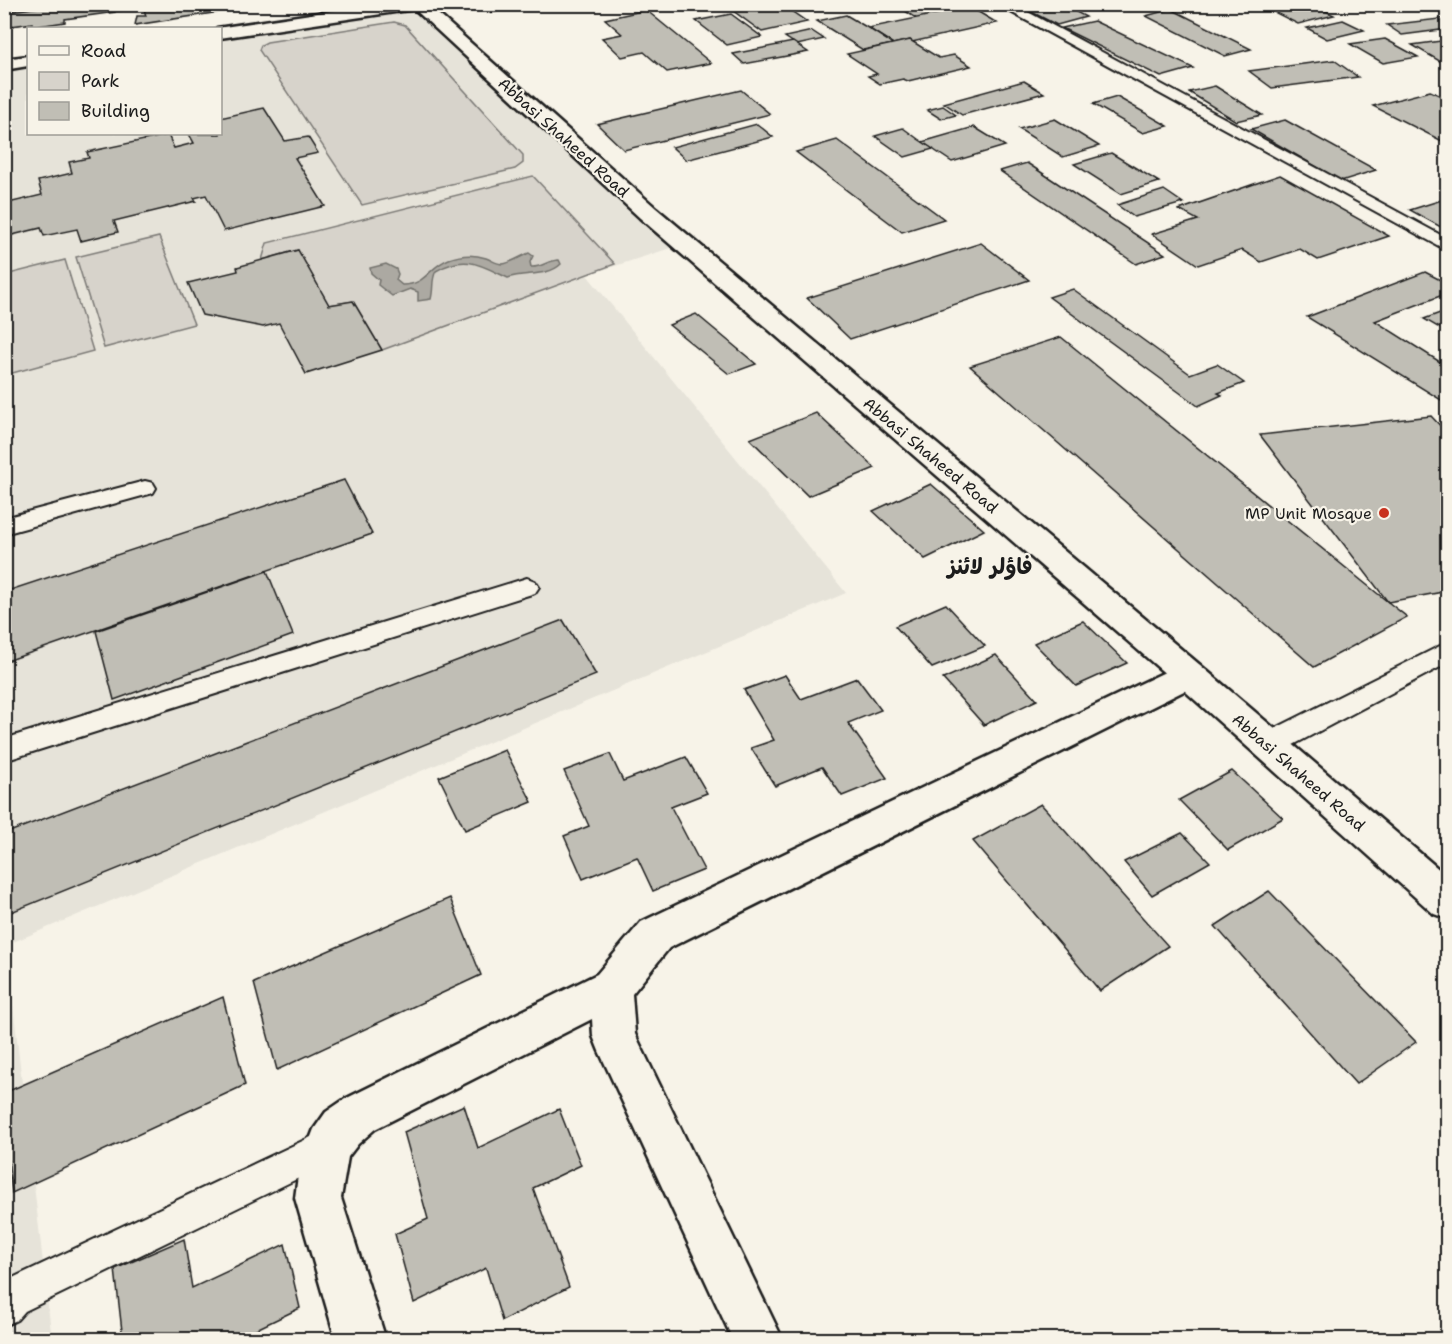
<svg xmlns="http://www.w3.org/2000/svg" width="1452" height="1344" viewBox="0 0 1452 1344" font-family="'Shantell Sans','Playpen Sans Arabic',sans-serif">
<style>
.built{fill:#e6e3d9}
.green{fill:#d7d3cb;stroke:#7a7874;stroke-width:1.5}
.water{fill:#aca9a2;stroke:#72716c;stroke-width:1.5}
.building{fill:#c0beb5;stroke:#1c1c1c;stroke-width:1.5}
.lines{fill:none;stroke-linecap:round;stroke-linejoin:round}
.service-casing{stroke:#1c1c1c;stroke-width:4}
.minor-casing{stroke:#1c1c1c;stroke-width:5}
.tertiary-casing{stroke:#1c1c1c;stroke-width:5}
.service{fill:#f7f3e8;fill-rule:evenodd}
.minor{fill:#f7f3e8;fill-rule:evenodd}
.tertiary{fill:#f7f3e8;fill-rule:evenodd}
.poi-dot{fill:#c8321e;stroke:#f7f3e8;stroke-width:2}
.labels{text-anchor:middle;stroke-width:4.5;stroke-linejoin:round;paint-order:stroke}
.street-label{font-size:16px;fill:#1c1c1c;stroke:#f7f3e8}
.poi-label{font-size:16px;fill:#1c1c1c;stroke:#f7f3e8;text-anchor:end}
.district-label{font-size:22px;font-weight:bold;fill:#1c1c1c;stroke:#f7f3e8}
</style>
<rect width="100%" height="100%" fill="#f7f3e8"/>
<filter id="ink" filterUnits="userSpaceOnUse"><feTurbulence type="fractalNoise" baseFrequency=".0167" numOctaves="2"/><feDisplacementMap in="SourceGraphic" scale="12" xChannelSelector="R" yChannelSelector="G"/><feConvolveMatrix kernelMatrix="1 2 1 2 8 2 1 2 1" color-interpolation-filters="sRGB"/></filter>
<g filter="url(#ink)">
<polygon class="built" points="415,5 683,244 587,275 846,593 6,945 52,1340 4,1339 4,65 28,61 28,134 220,134 221,33"/>
<g class="green">
<polygon points="394,22 405,25 523,155 523,163 515,169 362,205 259,50 261,45 267,42"/>
<polygon points="533,176 615,264 382,350 353,301 329,305 298,250 262,260 267,243"/>
<polygon points="159,237 194,324 104,348 76,257"/>
<polygon points="65,260 93,351 5,375 5,275"/>
</g>
<path class="water" d="M529 253 533 256 530 262 531 267C541 268 548 260 559 260L561 264C548 277 525 272 508 278 480 265 466 254 436 271 431 280 434 288 431 299L418 301V292L410 289 392 296 378 285 379 280 371 273 370 268 386 264 396 269 398 274 396 280 402 285C427 285 428 267 449 259 460 255 474 254 486 258 492 260 496 264 503 264 511 263 521 256 529 253Z"/>
<g class="building">
<polygon points="34,4 130,4 132,9 4,27 4,9"/>
<polygon points="62,4 114,4 115,12 65,19 65,22 32,27 32,23 4,27 4,12"/>
<polygon points="173,4 231,4 232,10 135,25 137,16 146,16 144,9"/>
<polygon points="483,4 533,4 490,13"/>
<polygon points="758,4 781,4 807,22 762,32 732,10"/>
<polygon points="794,4 828,4 803,10"/>
<polygon points="895,4 944,4 954,11 917,19"/>
<polygon points="1016,4 1061,4 1086,17 1057,25"/>
<polygon points="1258,4 1311,4 1334,15 1298,24"/>
<polygon points="1426,4 1448,4 1448,12 1444,12"/>
<polygon points="970,7 997,23 912,42 910,40 893,44 868,28"/>
<polygon points="1171,9 1251,49 1225,56 1146,16"/>
<polygon points="646,10 711,63 667,72 644,52 622,57 602,38 622,34 605,19"/>
<polygon points="731,14 762,37 727,45 696,21"/>
<polygon points="846,15 868,28 893,44 863,50 817,21"/>
<polygon points="1448,18 1448,29 1402,35 1387,25"/>
<polygon points="1343,20 1364,30 1327,39 1307,28"/>
<polygon points="1094,21 1193,68 1161,77 1062,28"/>
<polygon points="812,31 824,39 797,45 785,37"/>
<polygon points="1385,39 1418,57 1383,63 1350,44"/>
<polygon points="910,40 939,58 954,55 971,66 908,81 903,79 880,84 868,76 877,74 847,54"/>
<polygon points="1448,40 1448,66 1412,45"/>
<polygon points="793,42 808,52 744,64 733,54"/>
<polygon points="1334,60 1358,77 1272,88 1249,71"/>
<polygon points="1024,81 1044,93 962,115 944,103"/>
<polygon points="1215,86 1262,115 1236,121 1189,92"/>
<polygon points="741,90 770,114 624,150 597,124"/>
<polygon points="1430,91 1448,99 1448,144 1373,106"/>
<polygon points="1117,97 1168,126 1143,133 1093,104"/>
<polygon points="943,106 956,115 941,119 927,110"/>
<polygon points="264,108 285,141 308,137 318,153 295,158 325,206 224,231 206,195 194,198 196,201 114,221 118,232 81,241 77,229 44,236 41,228 4,237 4,204 42,195 38,181 72,173 69,162 89,158 87,152 168,135 174,148 194,143 189,134 220,134 220,118"/>
<polygon points="1055,119 1099,146 1063,157 1019,129"/>
<polygon points="1285,120 1376,170 1341,181 1251,129"/>
<polygon points="757,124 773,137 686,160 672,147"/>
<polygon points="974,127 1005,146 952,162 922,142"/>
<polygon points="903,128 918,139 933,149 905,157 875,136"/>
<polygon points="837,140 944,219 902,232 796,152"/>
<polygon points="1111,153 1159,182 1121,194 1074,164"/>
<polygon points="1027,163 1165,254 1136,264 1000,171"/>
<polygon points="1280,175 1389,236 1318,260 1300,249 1261,262 1242,250 1198,265 1152,234 1198,220 1179,210"/>
<polygon points="1164,190 1183,203 1134,217 1117,205"/>
<polygon points="1448,198 1448,231 1410,210"/>
<polygon points="981,243 1029,280 850,339 807,298"/>
<polygon points="298,250 329,305 353,301 382,350 306,374 279,323 263,327 202,315 188,283 238,271 237,267"/>
<polygon points="1425,272 1448,284 1448,293 1375,321 1448,367 1448,397 1441,400 1307,317"/>
<polygon points="1073,289 1190,374 1217,364 1244,383 1218,393 1222,395 1198,406 1049,297"/>
<polygon points="1448,310 1448,333 1424,319"/>
<polygon points="696,314 756,364 729,374 669,325"/>
<polygon points="1061,337 1388,602 1407,617 1314,667 970,366"/>
<polygon points="816,413 875,468 808,496 750,439"/>
<polygon points="1431,416 1448,434 1448,591 1388,602 1260,435"/>
<polygon points="344,480 372,534 4,662 4,592"/>
<polygon points="931,484 984,530 925,559 873,511"/>
<polygon points="267,571 293,635 114,700 96,631"/>
<polygon points="946,604 985,646 932,668 895,626"/>
<polygon points="563,620 596,675 4,915 4,834"/>
<polygon points="1083,621 1127,663 1076,686 1034,643"/>
<polygon points="996,655 1037,700 984,725 943,679"/>
<polygon points="785,675 801,699 857,678 881,710 848,723 887,778 842,796 822,767 775,786 751,748 774,740 744,690"/>
<polygon points="505,750 532,802 465,830 439,777"/>
<polygon points="610,754 623,781 686,757 707,793 671,807 704,870 653,891 637,857 583,879 564,836 589,826 564,771"/>
<polygon points="1232,771 1283,818 1228,850 1179,800"/>
<polygon points="1041,804 1168,946 1100,991 973,841"/>
<polygon points="1182,833 1210,862 1152,895 1124,862"/>
<polygon points="1269,891 1416,1042 1356,1084 1215,926"/>
<polygon points="450,898 481,975 277,1070 254,983"/>
<polygon points="223,997 245,1085 12,1193 4,1125 4,1093"/>
<polygon points="464,1105 478,1148 559,1109 581,1165 533,1188 569,1287 502,1321 486,1268 414,1303 395,1234 428,1219 404,1132"/>
<polygon points="184,1239 192,1288 285,1244 300,1308 244,1335 245,1340 123,1340 115,1269"/>
</g>
<g class="lines">
<defs>
<g id="service">
<polygon points="996,4 1013,4 1448,239 1448,251"/>
<polygon points="145,481 153,483 156,488 153,493 4,534 4,518"/>
<polygon points="527,578 535,581 539,587 535,593 4,761 4,739"/>
<polygon points="1448,642 1448,663 1278,753 1268,756 1258,753 1255,745 1258,737"/>
<polygon points="330,1128 342,1133 347,1145 342,1157 25,1311 17,1320 4,1326 4,1282"/>
</g>
<g id="minor">
<polygon points="378,4 423,4 415,9 220,38 220,28 217,28"/>
<polygon points="28,56 28,66 4,70 4,59"/>
<polygon points="1188,661 1200,665 1205,674 1200,683 669,948 632,994 635,1034 783,1340 733,1340 599,1051 593,1036 592,1019 375,1129 358,1144 348,1157 341,1198 386,1340 336,1340 295,1198 299,1168 314,1129 326,1112 345,1099 597,974 641,922"/>
</g>
<polygon id="tertiary" points="409,4 427,4 656,208 1200,665 1448,877 1448,919 1434,914 1176,683 640,218"/>
</defs>
<use href="#service" class="service-casing"/>
<use href="#minor" class="minor-casing"/>
<use href="#tertiary" class="tertiary-casing"/>
<use href="#service" class="service"/>
<use href="#minor" class="minor"/>
<use href="#tertiary" class="tertiary"/>
</g>
</g>
<circle class="poi-dot" cx="1384" cy="513" r="6"/>
<g class="labels">
<g class="street-label">
<text transform="translate(564 137) rotate(42)" y="6">Abbasi Shaheed Road</text>
<text transform="translate(931 455) rotate(40)" y="6">Abbasi Shaheed Road</text>
<text transform="translate(1299 772) rotate(41)" y="6">Abbasi Shaheed Road</text>
</g>
<g class="poi-label">
<text x="1372" y="519">MP Unit Mosque</text>
</g>
<g class="district-label">
<text x="990" y="574">فاؤلر لائنز</text>
</g>
</g>
<rect width="1452" height="1344" fill="none" stroke="#f7f3e8" stroke-width="24"/>
<rect x="12" y="12" width="1428" height="1320" fill="none" stroke="#1c1c1c" stroke-width="2" filter="url(#ink)"/>
<rect x="27" y="27" width="195" height="108" fill="#f7f3e8" stroke="#9f9d96" stroke-width="1.5"/>
<rect x="39" y="46" width="30" height="9" fill="#f7f3e8" stroke="#9f9d96" stroke-width="1.5"/>
<text x="81" y="57" font-size="18" fill="#1c1c1c">Road</text>
<rect x="39" y="72" width="30" height="18" fill="#d7d3cb" stroke="#9f9d96" stroke-width="1.5"/>
<text x="81" y="87" font-size="18" fill="#1c1c1c">Park</text>
<rect x="39" y="102" width="30" height="18" fill="#c0beb5" stroke="#9f9d96" stroke-width="1.5"/>
<text x="81" y="117" font-size="18" fill="#1c1c1c">Building</text>
</svg>
